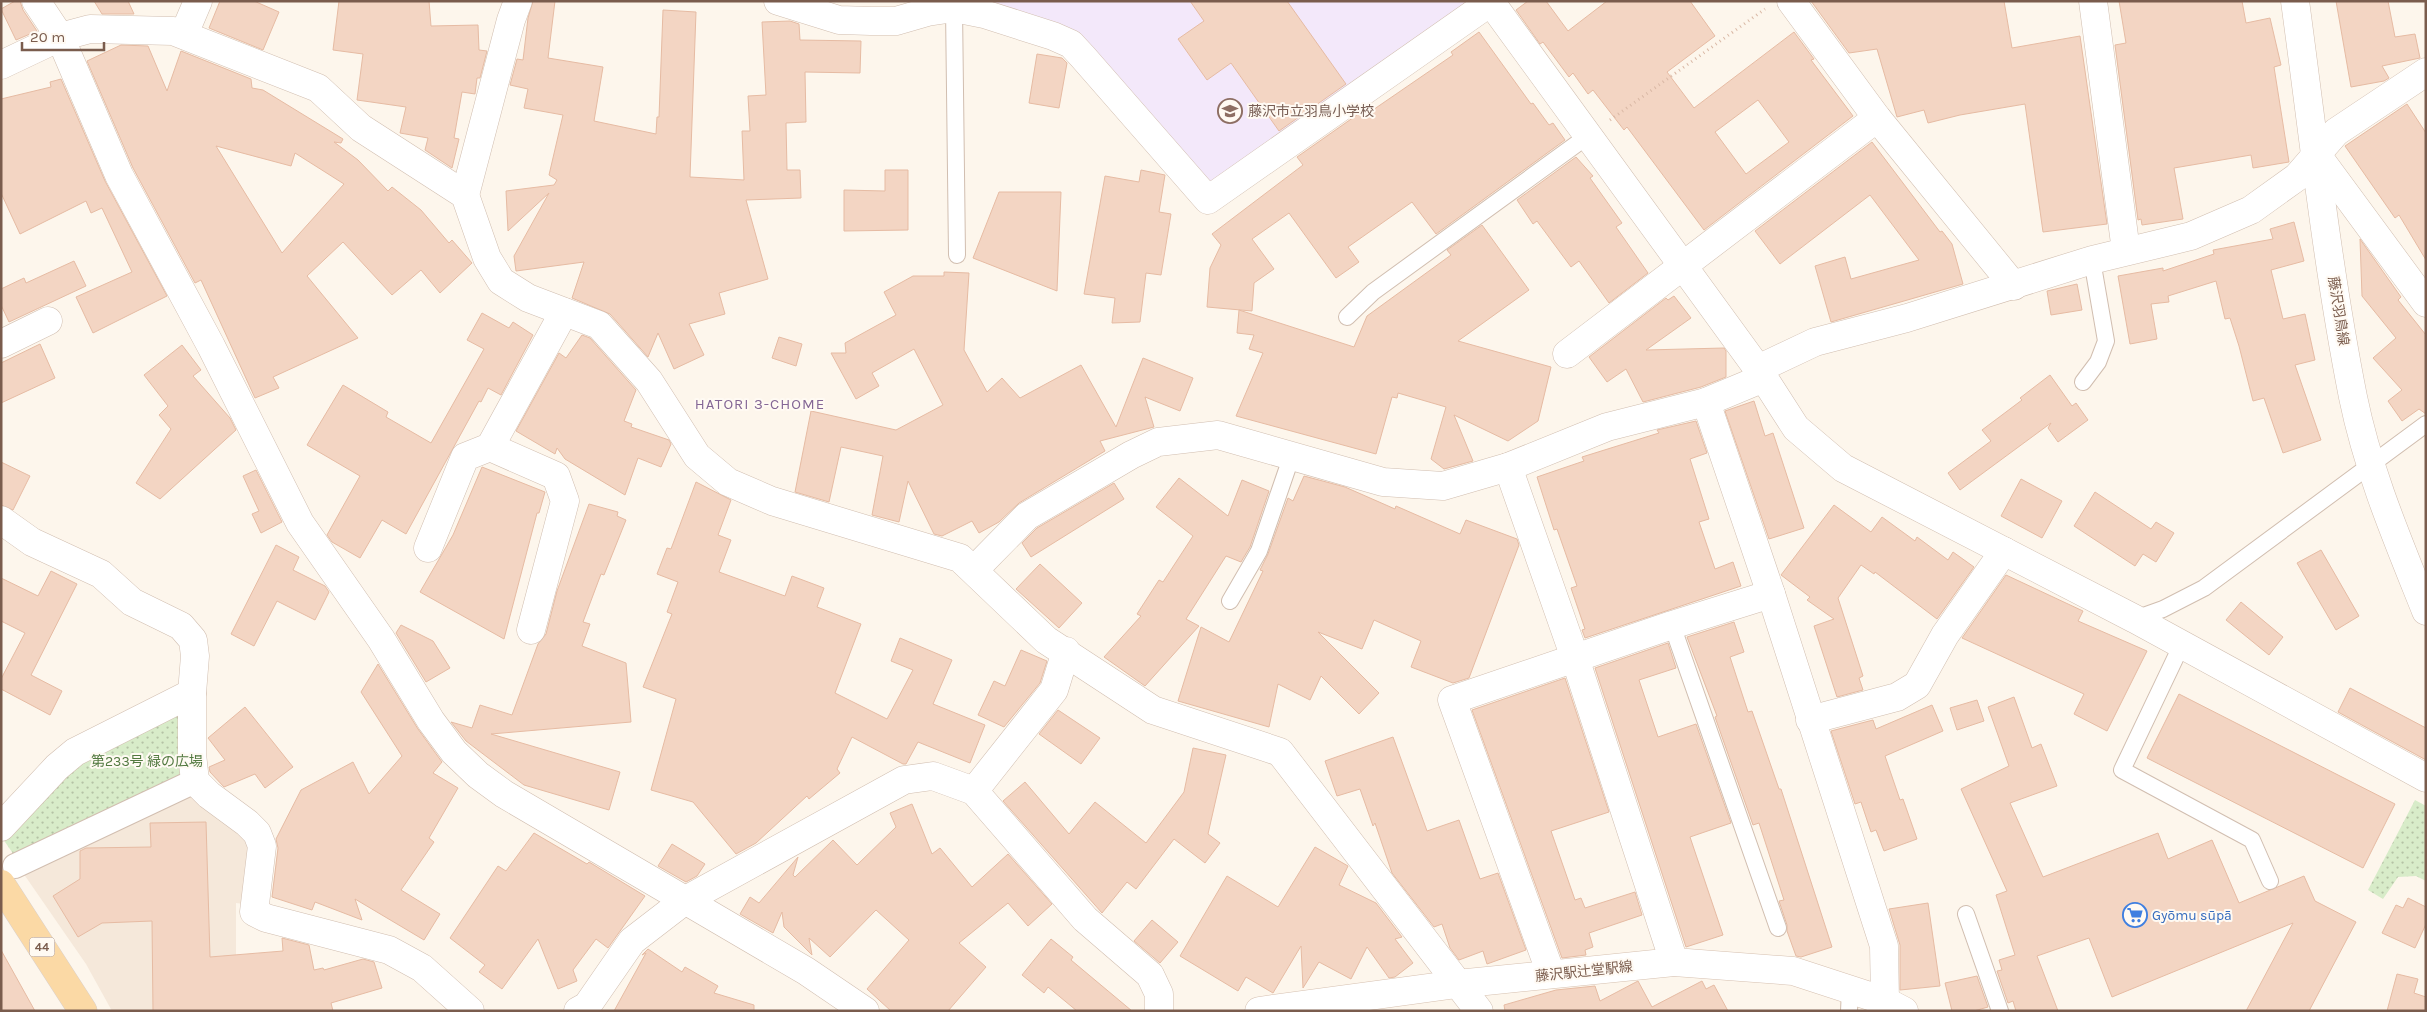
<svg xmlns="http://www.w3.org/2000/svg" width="2427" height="1012" viewBox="0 0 2427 1012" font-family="Karla,'Noto Sans JP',sans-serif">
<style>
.residential{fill:#f5e8da}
.education{fill:#f3e8fa}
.park{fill:url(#park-dots)}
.building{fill:#f3d5c3;stroke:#e6bba3;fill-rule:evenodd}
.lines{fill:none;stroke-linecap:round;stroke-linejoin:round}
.service-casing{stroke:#d1beb0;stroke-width:18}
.pedestrian-casing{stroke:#d1beb0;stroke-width:26}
.minor-casing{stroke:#d1beb0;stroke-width:29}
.tertiary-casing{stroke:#d1beb0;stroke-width:29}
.secondary-casing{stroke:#d6c0b0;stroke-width:29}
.primary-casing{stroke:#dad1cd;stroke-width:29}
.path{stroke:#d9b8a5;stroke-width:3;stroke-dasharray:1 4;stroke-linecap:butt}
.service{stroke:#fff;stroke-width:16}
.pedestrian{stroke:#fff;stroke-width:24}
.minor{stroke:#fff;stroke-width:28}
.tertiary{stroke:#fff;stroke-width:28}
.secondary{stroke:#fff;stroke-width:28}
.primary{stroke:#fbd9a5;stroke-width:28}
.labels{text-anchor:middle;stroke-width:4;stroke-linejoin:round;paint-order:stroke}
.shield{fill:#fffaf3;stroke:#a28b7f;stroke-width:1}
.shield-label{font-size:12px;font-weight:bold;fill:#7a5c4d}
.education-label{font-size:14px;fill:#785e54;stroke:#fffaf3;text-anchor:start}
.street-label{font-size:14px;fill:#7a5c4d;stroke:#fffaf3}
.park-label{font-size:14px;fill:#537a41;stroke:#fffaf3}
.shop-label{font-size:14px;fill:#366cbe;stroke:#fffaf3;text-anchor:start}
.neighbourhood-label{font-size:15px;letter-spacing:1px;fill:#846695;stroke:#fffaf3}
</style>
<defs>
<pattern id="park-dots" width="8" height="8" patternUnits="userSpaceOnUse" patternTransform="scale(1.25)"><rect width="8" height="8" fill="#d8ecc9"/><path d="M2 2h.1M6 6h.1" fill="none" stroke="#b4c2a5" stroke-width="1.8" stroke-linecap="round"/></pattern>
</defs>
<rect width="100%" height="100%" fill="#fdf6ec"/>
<polygon class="residential" points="192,792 248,841 244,904 236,903 236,1010 112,1011 86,964 21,870"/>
<polygon class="education" points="983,1 1467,1 1469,5 1209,185 1078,36"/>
<g class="park">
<polygon points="181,709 180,781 14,855 3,839 82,760"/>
<polygon points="2415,800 2426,806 2426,881 2416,876 2398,877 2383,899 2368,890"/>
</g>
<g class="building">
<polygon points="15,1 20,1 23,10 37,31 16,40 1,9"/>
<polygon points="94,1 128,1 134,14 102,14"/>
<polygon points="220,1 254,1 279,12 263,50 209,28"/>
<polygon points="339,1 429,1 431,26 478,25 479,50 487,51 480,78 477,78 475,94 462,92 454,138 459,139 452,168 425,150 428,138 400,133 406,107 357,100 363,54 333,50"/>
<polygon points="533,1 555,1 548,58 603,67 594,121 656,134 657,117 659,117 663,10 696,12 690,177 744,180 742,131 750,131 748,96 766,95 762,22 790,21 799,24 800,40 861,41 860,73 805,72 806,122 786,123 787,170 800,170 801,198 746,200 768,279 719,293 725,314 689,324 704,355 674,369 658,333 648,357 610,314 572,298 584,262 516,271 514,256 549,193 508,231 506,191 554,185 557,180 549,175 563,115 524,108 528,89 510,85 517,59 523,60 528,18"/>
<polygon points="1190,1 1287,1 1346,84 1279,131 1231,63 1207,80 1178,39 1204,21"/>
<path d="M1528 1H1546L1568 31 1607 1H1690L1715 36 1667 72 1694 108 1794 32 1814 59 1811 60 1853 116 1704 230 1627 127 1624 130 1593 90 1588 94 1573 73 1569 77 1543 42 1540 44 1516 10ZM1758 100 1789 142 1746 174 1715 132Z"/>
<polygon points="1811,1 2004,1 2012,48 2080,36 2107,224 2043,232 2025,104 1960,115 1928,123 1924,110 1897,117 1877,49 1849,53"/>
<polygon points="2119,1 2242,1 2246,23 2270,18 2281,65 2274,67 2289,162 2253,168 2251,155 2174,168 2183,219 2142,225 2141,219 2138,220 2115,45 2126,43"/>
<polygon points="2336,1 2388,1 2395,37 2415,34 2420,58 2382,66 2389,78 2384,81 2351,87"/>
<polygon points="1479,32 1531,104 1533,103 1549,125 1553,123 1565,140 1436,234 1412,202 1348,247 1359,262 1336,278 1289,213 1252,239 1274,269 1254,283 1252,311 1207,307 1210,268 1221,245 1212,234 1303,165 1297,157 1364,110 1367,114 1453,55 1451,52"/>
<path d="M121 45 148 46 167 91 181 51 251 79 252 88 263 90 343 139 341 143 334 142 358 160 388 191 392 187 421 210 449 243 452 240 472 263 440 293 421 270 392 295 343 242 307 276 358 338 273 377 279 388 255 398 201 280 195 283 133 168 87 61ZM216 146 291 166 295 153 344 184 282 253Z"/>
<polygon points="1037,54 1062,58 1067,63 1059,108 1029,103"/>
<polygon points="61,79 105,181 167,296 93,333 76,297 132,272 102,208 91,213 86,201 20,234 1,193 1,99 51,87 50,82"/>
<polygon points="2407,104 2426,133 2426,260 2399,215 2395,218 2345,146"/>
<polygon points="1872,142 1940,232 1942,231 1952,244 1963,284 1831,322 1815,266 1845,257 1851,279 1919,260 1870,195 1780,264 1755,231"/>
<polygon points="1576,157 1593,176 1590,178 1622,223 1616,227 1648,273 1609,303 1579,261 1571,267 1537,221 1533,224 1517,200"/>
<polygon points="885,170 908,170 908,230 844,231 844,190 885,191"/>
<polygon points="1141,170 1165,175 1159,212 1171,214 1161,275 1146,273 1140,322 1112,323 1115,298 1084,294 1105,176 1139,182"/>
<polygon points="999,192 1061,192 1057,291 973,258"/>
<polygon points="2294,222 2304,261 2271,270 2283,319 2305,314 2315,360 2295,365 2321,440 2283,453 2264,398 2253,401 2239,346 2230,318 2225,319 2216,281 2168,296 2169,302 2151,304 2157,339 2130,344 2118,276 2163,268 2163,271 2214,254 2213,250 2273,239 2270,229"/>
<polygon points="1482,225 1529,290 1458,341 1551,367 1538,421 1508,441 1454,415 1473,461 1444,469 1431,459 1446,407 1398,393 1397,398 1392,397 1376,454 1236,416 1263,353 1249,349 1254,335 1237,333 1239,310 1354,347 1367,316 1451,255 1447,250"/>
<polygon points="2360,239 2401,297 2398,300 2426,335 2426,414 2419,409 2402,421 2388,401 2402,390 2373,358 2396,338 2362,296"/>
<polygon points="74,261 86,286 9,322 1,305 1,289 24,278 26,283"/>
<polygon points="944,272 969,273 964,350 987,392 1002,378 1020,398 1081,365 1116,427 1143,358 1193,378 1180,411 1145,397 1154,427 1100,441 1105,451 1019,503 999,522 979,533 972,521 942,536 934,534 908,481 899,522 872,515 883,456 841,447 829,502 795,492 811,411 896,430 943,405 914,349 872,373 879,386 856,399 831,353 846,353 845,343 896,315 884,292 913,276 944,276"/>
<polygon points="2077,284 2082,310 2051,315 2047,291"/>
<polygon points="1674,296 1691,318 1646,350 1724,348 1726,351 1726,377 1701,387 1643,402 1626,369 1607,382 1589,357 1666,298 1668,300"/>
<polygon points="482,313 509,328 513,322 533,335 501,395 488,388 481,402 479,401 406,534 382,520 360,558 332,542 327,535 360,476 307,445 343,385 388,412 386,417 431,443 484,349 467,340"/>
<polygon points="582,335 590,338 636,390 624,421 632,424 631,427 669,440 671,444 661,467 638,458 625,495 565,459 557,448 555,454 516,431 559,353 566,358"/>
<polygon points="779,337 802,344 796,366 772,358"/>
<polygon points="40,344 55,378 1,403 1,363"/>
<polygon points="182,345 201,370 193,376 230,418 236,430 160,499 136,483 171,429 159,415 168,406 144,375"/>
<polygon points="2050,375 2072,406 2076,403 2088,420 2058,442 2048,428 2051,423 1960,490 1948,473 1991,441 1982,430 2022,400 2020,398"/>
<polygon points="1754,401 1765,436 1773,433 1804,528 1769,539 1725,411"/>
<polygon points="1696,421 1707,453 1690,459 1709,519 1699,522 1715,569 1733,562 1741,586 1585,638 1582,630 1585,629 1571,588 1577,586 1557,529 1554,530 1537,477 1584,461 1582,457 1659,433 1657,430"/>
<polygon points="1,462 30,476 13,510 1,505"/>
<polygon points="482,467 545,492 539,513 537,513 504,639 420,592 453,535"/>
<polygon points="256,470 282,522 261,533 252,514 259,511 243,476"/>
<polygon points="1304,476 1345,487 1395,509 1396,506 1460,534 1466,520 1517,539 1519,545 1469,678 1453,683 1411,667 1421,641 1374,620 1362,649 1318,632 1379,693 1359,714 1321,676 1310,700 1278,684 1269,727 1178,701 1201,627 1229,642 1263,571 1260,570 1268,554 1288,498 1293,501"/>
<polygon points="1179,478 1228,516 1242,480 1269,491 1250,547 1241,562 1226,556 1186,619 1199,626 1145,686 1104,657 1141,616 1137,614 1159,580 1163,582 1193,536 1156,507"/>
<polygon points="2021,479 2062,501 2042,538 2001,516"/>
<polygon points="696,482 731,500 718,535 731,540 719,572 785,596 792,576 824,588 817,607 861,624 835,693 887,719 913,670 891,661 900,638 952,660 933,704 985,725 970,763 918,742 906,764 903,764 852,737 837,769 840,773 809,799 807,796 756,843 736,854 693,802 651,790 676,699 643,687 672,614 667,612 678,582 657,574 667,548 671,549"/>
<polygon points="1114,483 1124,499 1031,557 1022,543 1037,528"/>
<polygon points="2095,492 2151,529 2156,522 2174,533 2156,562 2143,554 2135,566 2074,526"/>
<polygon points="589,504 618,512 617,516 626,520 604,575 601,574 583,622 590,624 582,646 626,663 631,722 491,734 620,772 609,810 524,785 466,741 451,722 472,728 480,705 512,715 538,644 546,634 557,591"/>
<polygon points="1834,505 1871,532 1882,517 1915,541 1917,537 1948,560 1953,552 1974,567 1937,619 1875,572 1874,574 1861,565 1838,598 1863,676 1859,678 1863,690 1837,697 1814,626 1834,619 1807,600 1810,597 1781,575"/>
<polygon points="276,545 299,557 293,570 325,586 329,592 315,620 277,601 254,646 231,634"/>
<polygon points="2321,550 2359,616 2336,630 2297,563"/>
<polygon points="1040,564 1082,603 1059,628 1016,589"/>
<polygon points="51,571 77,584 31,675 62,691 50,715 1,689 1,679 25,633 1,621 1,578 38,596"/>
<polygon points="2006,575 2083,611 2078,621 2147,651 2107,731 2074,714 2084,694 1962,638"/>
<polygon points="2241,602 2283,637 2269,655 2226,620"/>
<polygon points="1734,622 1744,652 1730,657 1748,712 1752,711 1779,789 1781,789 1832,947 1801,957 1796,956 1787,931 1787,925 1779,901 1784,900 1759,823 1753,825 1715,717 1717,716 1687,637"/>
<polygon points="401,625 433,641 450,668 426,682 396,633"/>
<polygon points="1668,643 1676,668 1639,680 1658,737 1696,724 1731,823 1690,837 1723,935 1686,947 1595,668"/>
<polygon points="1021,650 1047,661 1040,683 1004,727 978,715 994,681 1005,686"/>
<polygon points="378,664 418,729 442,762 433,773 458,788 429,838 434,842 401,890 440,914 424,940 355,899 362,920 315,902 312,910 272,897 278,848 276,839 301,790 353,762 369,794 402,756 361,692"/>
<polygon points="1565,678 1609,812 1551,831 1575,900 1581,898 1585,908 1635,892 1642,915 1589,933 1593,947 1585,950 1586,955 1562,958 1472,710"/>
<polygon points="2350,688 2426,728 2426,760 2338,712"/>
<polygon points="2179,694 2395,804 2363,868 2147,758"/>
<polygon points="2014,697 2032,748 2041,744 2057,786 2010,803 2043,877 2158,833 2168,859 2212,840 2239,903 2304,876 2315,901 2356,922 2309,1011 2246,1011 2293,923 2112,997 2089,938 2037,956 2058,1011 2016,1011 2013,1001 2008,1003 1997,971 2002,970 1999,960 2015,955 1996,895 2007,891 1961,789 2009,766 1988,707"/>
<polygon points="1977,700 1984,721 1957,730 1950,708"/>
<polygon points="1932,705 1943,731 1885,756 1900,800 1903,799 1917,839 1884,851 1876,830 1871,832 1861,802 1855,804 1831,731 1873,720 1876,729"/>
<polygon points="245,707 293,767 265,788 255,774 224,787 210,772 209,767 225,760 208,738"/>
<polygon points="1058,710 1100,738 1081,764 1039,734"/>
<polygon points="1393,737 1427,831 1459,820 1480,879 1498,873 1526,950 1487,964 1483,951 1459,960 1450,948 1442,924 1434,927 1392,873 1375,823 1373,826 1360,789 1337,796 1325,761"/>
<polygon points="1193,748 1226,755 1208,834 1220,843 1205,863 1174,839 1136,889 1127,882 1102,913 1003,801 1025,782 1069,834 1095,802 1146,843 1184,792"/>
<polygon points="912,804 932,854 940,848 972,887 1008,854 1052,904 1028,926 1008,903 959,943 986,967 948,1011 891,1011 867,989 909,940 876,910 830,957 809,938 812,955 784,927 782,912 773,933 740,914 750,897 759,903 798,857 793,875 795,877 833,840 857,865 896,827 890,813"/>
<polygon points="206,822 210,957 283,951 282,938 309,945 314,970 323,968 324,970 363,959 374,962 382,988 331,1003 333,1011 153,1011 152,921 102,923 78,937 53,896 80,879 80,851 86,848 151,847 150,823"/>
<polygon points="534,833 587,864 589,862 645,896 608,948 596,939 573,970 577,981 558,989 538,939 502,989 479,972 485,965 450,938 498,866 506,871"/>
<polygon points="672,844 705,864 697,876 686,882 658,866"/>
<polygon points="1315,847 1348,866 1339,885 1376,903 1402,937 1395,939 1413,963 1395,977 1389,978 1367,947 1351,979 1319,962 1303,988 1301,946 1273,993 1246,977 1238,991 1180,956 1227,876 1278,907"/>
<polygon points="2408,898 2426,907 2426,924 2415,948 2382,933 2396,905 2403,908"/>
<polygon points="1928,903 1940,986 1900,990 1900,945 1889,909"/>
<polygon points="1152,920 1178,942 1160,963 1134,941"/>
<polygon points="1051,939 1073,957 1071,960 1132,1011 1077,1011 1048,987 1044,993 1022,975"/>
<polygon points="648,949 682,972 685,967 718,986 714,993 754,1005 754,1011 614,1011 646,953 642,955"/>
<polygon points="1,950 35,1011 1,1011"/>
<polygon points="2397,974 2418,979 2414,993 2426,997 2426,1011 2387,1011"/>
<polygon points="1977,976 1988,1007 1974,1011 1952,1011 1945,983"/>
<polygon points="1638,981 1652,1007 1702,981 1706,989 1714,985 1728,1011 1505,1011 1504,1005 1556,990 1595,986 1600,1001"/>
</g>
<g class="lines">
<defs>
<g id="service">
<polyline points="954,8 957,255"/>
<polyline points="1347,317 1373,292 1589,135"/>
<polyline points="2083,382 2098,362 2106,341 2092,260"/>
<polyline points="1230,601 1259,551 1292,455"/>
<polyline points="2135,619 2163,609 2204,588 2426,424"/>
<polyline points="1672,625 1778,928"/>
<polyline points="2182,644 2122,770 2252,840 2270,881"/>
<polyline points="1966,914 2000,1011"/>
<polyline points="1849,1011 1850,989"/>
</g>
<polyline id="pedestrian" points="15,866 195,781"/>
<g id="minor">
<polyline points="36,1 60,37 119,175 211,346 300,523 381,639 431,721 454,752 478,775 504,794 806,971 865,1011"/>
<polyline points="778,1 839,20 871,21 896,21 927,12 954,8 984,14 1053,36 1071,44 1083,57 1208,200 1492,1"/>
<polyline points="1490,1 1758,369 1796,428 1843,468 2135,619 2426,778"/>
<polyline points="1791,1 1877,118 2014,286"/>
<polyline points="2093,1 2126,251"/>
<polyline points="184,34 198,1"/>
<polyline points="1,65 60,37 90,29 173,31 318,88 361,128 465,195 487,258 501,281 528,298 599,325 649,381 697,456 728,482 772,501 960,558 1046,640 1153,710 1280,752 1479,1011"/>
<polyline points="2317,155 2426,303"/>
<polyline points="465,195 511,20 518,1"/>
<polyline points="1,344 48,321"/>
<polyline points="1567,354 1877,118"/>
<polyline points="1706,402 1771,594 1884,946 1885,1001"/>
<polyline points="490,447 556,476 565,501 531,630"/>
<polyline points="1508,467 1575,658 1674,962"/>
<polyline points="1,520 32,542 101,574 132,602 181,626 193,640 195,656 192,693"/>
<polyline points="428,548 465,457 490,447 564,312"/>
<polyline points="974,570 1027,516 1131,455 1158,442 1218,435 1383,482 1443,486 1508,467 1607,427 1706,402 1754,382 1758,369 1815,342 1907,318 2092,260 2191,236 2251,210 2297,177 2336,132 2426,72"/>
<polyline points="1810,720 1897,697 1917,685 1945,635 2004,551"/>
<polyline points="974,791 1054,690 1066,651"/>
<polyline points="1,827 57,767 75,752 192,693 192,754 195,781 209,795 247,823 257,833 262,846 254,912 266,918 389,950 422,968 470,1011"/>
<polyline points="1551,974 1452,700 1672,625 1771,594"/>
<polyline points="578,1011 587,1006 632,941 684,901 904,780 933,776 974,791 1085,919 1150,975 1159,994 1159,1011"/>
</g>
<path id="tertiary" d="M2295 1C2313 133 2327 266 2353 397 2368 471 2398 541 2426 611"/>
<polyline id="secondary" points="1259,1011 1457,984 1674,962 1793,971 1885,1001 1904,1011"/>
<polyline id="primary" points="1,884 83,1011"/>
</defs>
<use href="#service" class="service-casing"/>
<use href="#pedestrian" class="pedestrian-casing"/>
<use href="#minor" class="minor-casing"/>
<use href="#tertiary" class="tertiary-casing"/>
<use href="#secondary" class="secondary-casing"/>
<use href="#primary" class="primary-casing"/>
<polyline class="path" points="1610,120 1765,9"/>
<use href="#service" class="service"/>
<use href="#pedestrian" class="pedestrian"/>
<use href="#minor" class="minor"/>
<use href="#tertiary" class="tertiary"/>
<use href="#secondary" class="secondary"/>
<use href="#primary" class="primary"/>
</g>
<defs>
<symbol id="school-ring" viewBox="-11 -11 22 22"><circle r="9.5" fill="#fffaf3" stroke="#8d6e63" stroke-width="1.5"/><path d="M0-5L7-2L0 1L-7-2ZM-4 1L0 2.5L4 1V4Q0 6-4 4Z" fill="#8d6e63"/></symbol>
<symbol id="supermarket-ring" viewBox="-11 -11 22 22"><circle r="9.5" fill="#fffaf3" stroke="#3f7fe0" stroke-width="1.5"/><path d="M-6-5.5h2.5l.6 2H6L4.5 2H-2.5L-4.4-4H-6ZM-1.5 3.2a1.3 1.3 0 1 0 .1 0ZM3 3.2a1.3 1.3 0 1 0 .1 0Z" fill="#3f7fe0"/></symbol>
</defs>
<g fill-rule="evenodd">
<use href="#school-ring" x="1216" y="97" width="28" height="28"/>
<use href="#supermarket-ring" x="2121" y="901" width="28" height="28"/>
</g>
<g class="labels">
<rect class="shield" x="29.5" y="937.5" width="25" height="19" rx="4"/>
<g class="shield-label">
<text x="42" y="951">44</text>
</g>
<g class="education-label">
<text x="1248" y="116">藤沢市立羽鳥小学校</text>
</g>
<g class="street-label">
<text transform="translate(2339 311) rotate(81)" y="5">藤沢羽鳥線</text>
<text transform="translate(1584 971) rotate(-6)" y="5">藤沢駅辻堂駅線</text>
</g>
<g class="park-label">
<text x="147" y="766">第233号 緑の広場</text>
</g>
<g class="shop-label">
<text x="2152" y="920">Gyōmu sūpā</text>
</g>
<g class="neighbourhood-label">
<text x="760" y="409">HATORI 3-CHOME</text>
</g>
</g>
<rect width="2427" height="1012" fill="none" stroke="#7a5c4d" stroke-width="5"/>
<path d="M22 42v8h82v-8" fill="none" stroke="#7a5c4d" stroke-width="2.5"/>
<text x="30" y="42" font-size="15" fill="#7a5c4d" stroke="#fffaf3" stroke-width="4" paint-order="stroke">20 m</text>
</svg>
